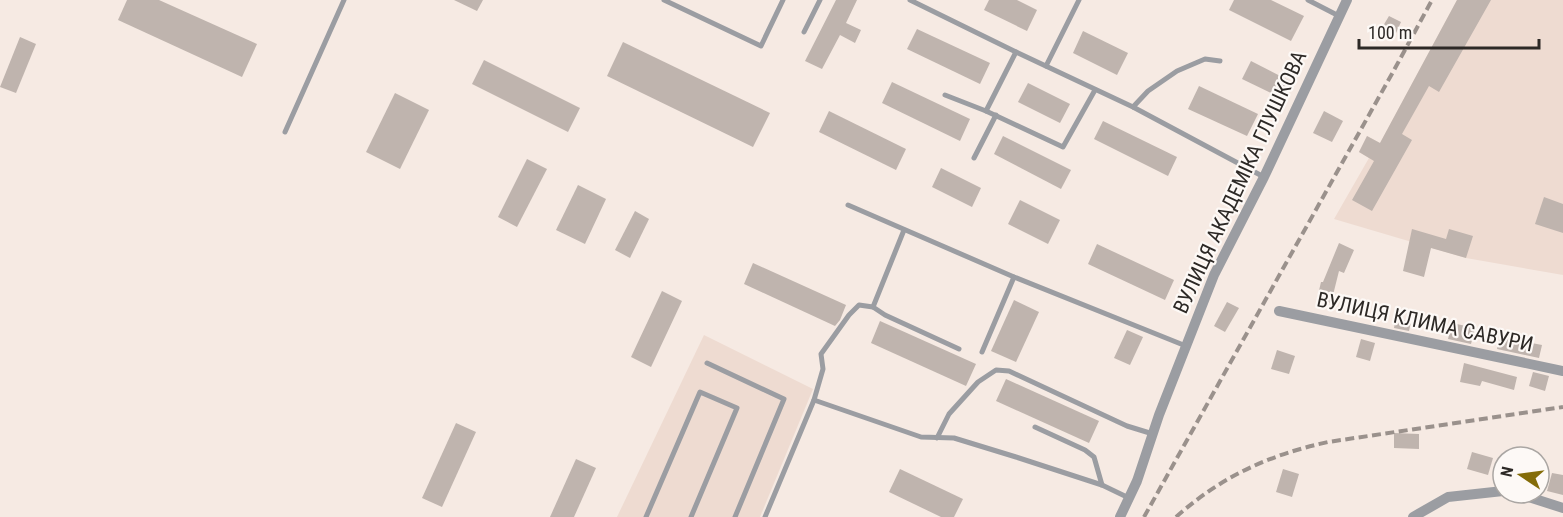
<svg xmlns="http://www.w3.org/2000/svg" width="1563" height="517" viewBox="0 0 1563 517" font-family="'Roboto Condensed',sans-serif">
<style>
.built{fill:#eedbd1}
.building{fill:#bfb4ae}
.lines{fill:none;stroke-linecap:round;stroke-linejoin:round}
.lane{stroke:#9b9da2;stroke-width:5}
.street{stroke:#9b9da2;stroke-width:10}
.rail{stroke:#9a918c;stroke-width:4;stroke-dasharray:9 4.5;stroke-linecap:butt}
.labels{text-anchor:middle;stroke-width:4.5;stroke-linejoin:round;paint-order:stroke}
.street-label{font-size:21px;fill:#2d2926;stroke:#fdf9f6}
</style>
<rect width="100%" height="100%" fill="#f6eae3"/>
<g class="built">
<polygon points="1457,0 1563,0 1563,275 1466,258 1334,219 1369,158 1359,152 1367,136 1380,143"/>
<polygon points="704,335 813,389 760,517 617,517"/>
</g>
<g class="building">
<polygon points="127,0 159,0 257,44 242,77 118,20"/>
<polygon points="454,0 483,0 477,11"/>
<polygon points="836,0 857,0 846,23 861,30 855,43 840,35 822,69 805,61"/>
<polygon points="989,0 1017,0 1037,10 1027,31 984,10"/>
<polygon points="1234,0 1271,0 1304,16 1291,41 1229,10"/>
<polygon points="1457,0 1491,0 1439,92 1429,86 1402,134 1412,140 1372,211 1352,200 1374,161 1359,152 1367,136 1380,143"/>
<polygon points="1389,16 1401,22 1396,33 1383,26"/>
<polygon points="917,29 990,63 980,84 907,49"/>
<polygon points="1083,31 1128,53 1117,75 1073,53"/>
<polygon points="20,37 36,44 16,93 0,87"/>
<polygon points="623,42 770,113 753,147 607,76"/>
<polygon points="484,60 580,108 568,132 472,84"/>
<polygon points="1251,61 1290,81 1281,98 1242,79"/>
<polygon points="892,82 970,119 960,141 882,103"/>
<polygon points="1028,83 1070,104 1060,123 1018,102"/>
<polygon points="1199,86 1258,114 1247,136 1188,109"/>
<polygon points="395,93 429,110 400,169 366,152"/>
<polygon points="829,111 906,149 896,170 819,132"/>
<polygon points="1324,111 1343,121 1332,142 1313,133"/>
<polygon points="1103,121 1177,157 1168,176 1094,139"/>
<polygon points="1003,136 1071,170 1061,189 994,154"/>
<polygon points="527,159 547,169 517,227 498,217"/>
<polygon points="941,168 981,188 972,207 932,187"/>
<polygon points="578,185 606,199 585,244 556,230"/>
<polygon points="1544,197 1563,204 1563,233 1535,224"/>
<polygon points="1020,200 1060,220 1048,244 1008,224"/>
<polygon points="635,211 649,219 630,258 615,250"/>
<polygon points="1412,229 1446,239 1449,229 1473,236 1466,258 1431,248 1424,277 1403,271"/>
<polygon points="1339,243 1354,250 1344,273 1339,271 1331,303 1317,299 1321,282 1323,282"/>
<polygon points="1097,244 1174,280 1165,300 1088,264"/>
<polygon points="753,263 846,305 840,320 835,326 744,284"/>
<polygon points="662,291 682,301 651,367 631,357"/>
<polygon points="1014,300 1039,312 1016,362 991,351"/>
<polygon points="1227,302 1239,308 1225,332 1214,326"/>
<polygon points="1396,318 1411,322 1409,331 1394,328"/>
<polygon points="880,321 976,364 966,386 871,343"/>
<polygon points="1452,323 1475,328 1471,344 1448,339"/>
<polygon points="1127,330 1143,337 1130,365 1114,358"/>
<polygon points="1500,337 1542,345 1539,358 1497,349"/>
<polygon points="1361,339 1375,343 1370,361 1356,357"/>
<polygon points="1277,350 1295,356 1289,374 1271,369"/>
<polygon points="1464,363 1517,377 1514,390 1482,381 1480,386 1460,382"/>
<polygon points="1533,372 1549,376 1545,391 1529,386"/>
<polygon points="1006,379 1099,421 1089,443 996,401"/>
<polygon points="456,423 476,432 442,507 422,498"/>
<polygon points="1394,433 1419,434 1419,449 1394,448"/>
<polygon points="1472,452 1493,458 1488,475 1467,469"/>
<polygon points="576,459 596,468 574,517 550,517"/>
<polygon points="900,469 963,499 954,517 941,517 889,492"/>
<polygon points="1283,469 1299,474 1292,497 1276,492"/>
<polygon points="1552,473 1563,475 1563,495 1547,491"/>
</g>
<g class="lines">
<g class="lane">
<polyline points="664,0 761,46 783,0"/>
<polyline points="910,0 1016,52 1133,107 1264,177"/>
<polyline points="1308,0 1339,16"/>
<polyline points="804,32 820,0"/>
<polyline points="1046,66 1079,0"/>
<polyline points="945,95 986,111 1063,147 1095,90"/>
<polyline points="1133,107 1148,91 1177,71 1205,59 1220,61"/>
<polyline points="986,111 1016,52"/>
<polyline points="285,132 344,0"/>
<polyline points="974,158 996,115"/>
<polyline points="848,205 1014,277 1186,346"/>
<polyline points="904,230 873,307 885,315 959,349"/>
<polyline points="982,352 1014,277"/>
<polyline points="707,363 784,399 735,517"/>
<polyline points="814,400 921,437 954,438 1016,457 1102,485 1129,498"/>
<polyline points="1035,427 1085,450 1094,457 1102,485"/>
<polyline points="937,438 949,414 978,382 996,370 1009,371 1127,426 1153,434"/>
<polyline points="646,517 700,392 737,408 691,517"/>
<polyline points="765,517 814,400 823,369 821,354 849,315 859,305 873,307"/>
</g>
<g class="street">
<polyline points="1279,311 1563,371"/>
<polyline points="1516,493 1563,508"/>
<polyline points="1120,517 1137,481 1159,415 1214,275 1264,177 1347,0"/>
<polyline points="1413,517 1448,497 1503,491"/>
</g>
<g class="rail">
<polyline points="1144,517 1393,72 1432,0"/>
<path d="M1176 517C1222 476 1269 455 1328 442L1563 407"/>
</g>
</g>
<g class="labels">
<g class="street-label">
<text transform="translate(1240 182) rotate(-65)" y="7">ВУЛИЦЯ АКАДЕМІКА ГЛУШКОВА</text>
<text transform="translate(1425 322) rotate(12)" y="7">ВУЛИЦЯ КЛИМА САВУРИ</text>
</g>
</g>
<g transform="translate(1521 475) rotate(283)"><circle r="28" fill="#fdf9f6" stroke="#aaa6a3" stroke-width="1.5"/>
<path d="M0-4.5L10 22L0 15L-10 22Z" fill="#846c08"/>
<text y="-9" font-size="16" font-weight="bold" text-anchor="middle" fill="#2d2926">N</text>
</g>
<path d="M1359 39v9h180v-9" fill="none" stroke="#2d2926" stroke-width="3"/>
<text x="1368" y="39" font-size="18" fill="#2d2926" stroke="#fdf9f6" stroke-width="4.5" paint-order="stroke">100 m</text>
</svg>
